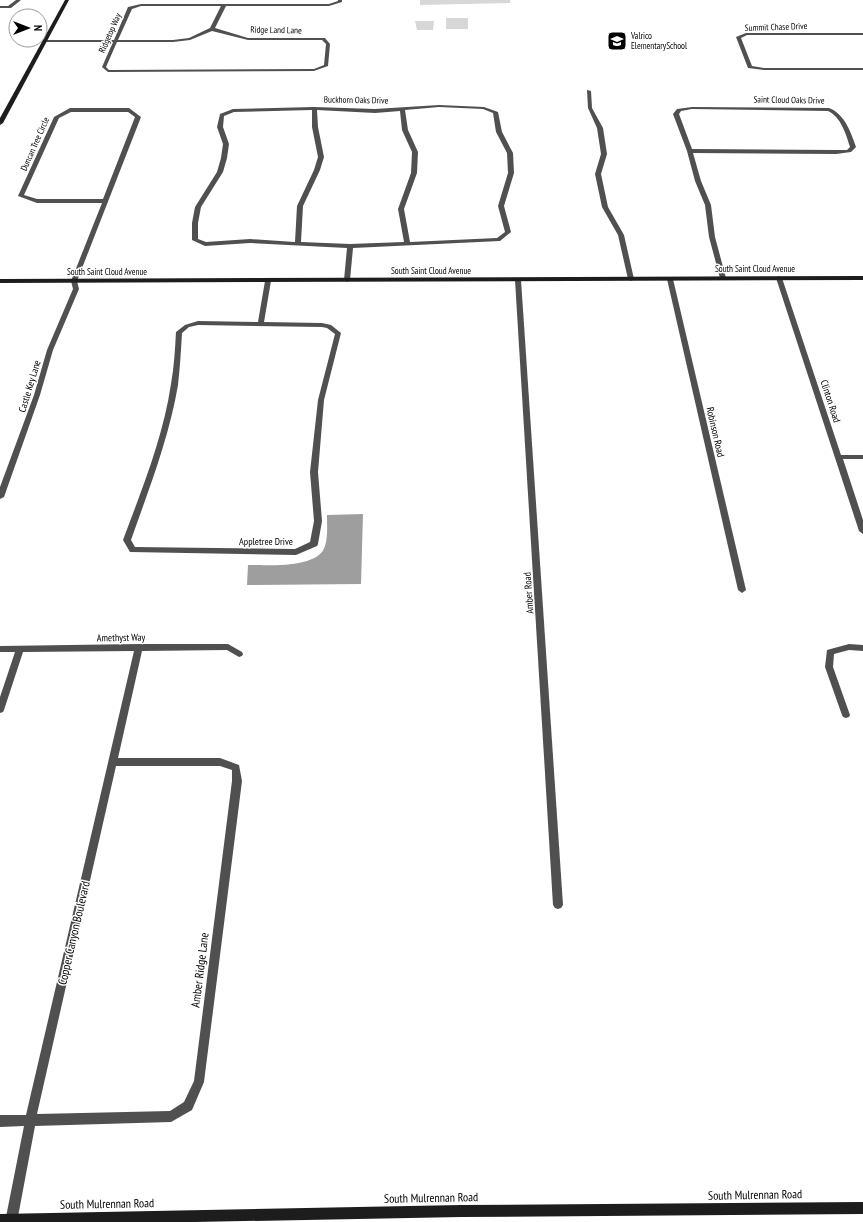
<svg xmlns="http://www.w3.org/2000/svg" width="863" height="1222" viewBox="0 0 863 1222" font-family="'PT Sans Narrow',sans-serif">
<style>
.green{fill:#d7d7d7}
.water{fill:#9e9e9e}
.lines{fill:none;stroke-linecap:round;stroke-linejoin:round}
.street{fill:#505050;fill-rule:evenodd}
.secondary{fill:#1d1d1d;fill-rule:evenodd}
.labels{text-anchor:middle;stroke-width:3;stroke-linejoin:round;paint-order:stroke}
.far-street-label{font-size:9px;fill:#000;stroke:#fff}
.far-poi-label{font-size:9px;fill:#000;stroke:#fff;text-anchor:start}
.street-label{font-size:10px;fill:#000;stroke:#fff}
.near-street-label{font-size:12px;fill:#000;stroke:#fff}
</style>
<rect width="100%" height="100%" fill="#fff"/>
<g class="green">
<polygon points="420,0 510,0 510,3 420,5"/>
<rect x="446" y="18" width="22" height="11"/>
<polygon points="415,21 434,21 433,30 417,30"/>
</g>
<path class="water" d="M363 514 361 584 247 585 248 565C266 565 319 569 325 546 328 537 327 524 327 515Z"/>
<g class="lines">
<g class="street">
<polygon points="16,0 21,0 11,8 0,8 0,6 8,6"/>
<path d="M338 0H342V2L329 6H226L215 28 248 38H325L330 44 328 66 314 71 108 72 102 67 113 42H46L44 41 46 40H114L128 7 141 4H329L338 1ZM141 6H221L210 28 189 38 173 40H118L132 9ZM212 31 248 40H322L326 44 324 65 314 69 109 70 106 67 117 42H173L190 40Z"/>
<polygon points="746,33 863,33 863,35 747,35 741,38 752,66 764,68 863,68 863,70 764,70 748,68 736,37"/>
<polygon points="587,90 591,91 592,108 603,128 607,154 601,174 608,207 624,235 634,279 631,281 628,279 618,235 602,207 595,174 601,154 597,128 588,108"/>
<path d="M439 105 484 107 498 112 502 132 513 153 514 173 504 206 511 232 500 241 353 248 350 280 347 282 344 280 347 248 250 243 205 246 192 240V223L195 207 217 172 221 158 223 144 217 127 220 114 233 109 314 107 375 109ZM439 107 483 109 493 113 496 132 507 153 508 173 498 206 505 232 497 238 410 242 404 209 417 173 418 152 408 130 405 110ZM312 110V127L318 157 314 170 297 206 295 242 250 239 206 242 198 239V223L201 207 223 172 227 158 229 144 223 127 224 116 234 112ZM317 110 375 113 400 111 402 130 412 152 411 173 398 209 404 242 350 244 301 242 303 206 320 170 324 157 318 127Z"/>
<path d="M692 107 829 108C845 114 851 133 856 147L851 152 836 154 693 153 701 181 711 205 715 237 726 278 723 280 720 278 709 237 705 205 695 181 687 151 673 114 677 109ZM692 109 828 111C841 117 846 134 850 147L847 150H836L692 149 679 114 681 111Z"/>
<path d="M70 108H129L141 117 77 281 79 289 53 350 40 395 4 497 0 499V487L34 395 47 350 73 289 71 281 102 203H37L18 196 54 117ZM71 112H128L135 117 103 199H37L24 195 59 118Z"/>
<polygon points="779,276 782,278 841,455 863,455 863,459 843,459 863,520 863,534 859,531 776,278"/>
<polygon points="670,277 673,279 746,590 742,593 738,590 667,279"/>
<polygon points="518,278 521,280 563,905 561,908 558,909 555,908 553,905 515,280"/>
<path d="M268 279 271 281 264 322 322 323 331 325 341 333 324 400 318 472 322 521 318 544 317 546 296 555 130 552 123 540C142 489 163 438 171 384 174 367 175 350 176 332L185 325 198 321 258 322 265 281ZM198 325 322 327 327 328 335 334 318 400 310 472 314 521 310 542 295 549 135 547 131 540C149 489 169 438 178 385 180 367 181 350 182 333L189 327Z"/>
<path d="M139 644H228L242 652 243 654 242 656 239 657 227 650 142 651 118 758H220L239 765 242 781 204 1082 192 1110 171 1122 35 1126 17 1222H5L24 1126 0 1127V1115H26L134 651 23 652 4 710 3 712 0 713V697L15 652H0V646ZM116 766H220L232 770V781L194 1081 184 1102 170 1111 37 1114Z"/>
<polygon points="849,644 863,645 863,651 849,650 834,654 833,667 850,715 849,717 846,718 843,717 842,715 825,667 827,650"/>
</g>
<g class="secondary">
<polygon points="65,0 69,0 3,123 0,125 0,118"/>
<polygon points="863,276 863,280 0,283 0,279"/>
<polygon points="863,1202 863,1214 461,1217 195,1222 0,1222 0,1214 461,1205"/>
</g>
</g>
<defs>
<symbol id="school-square" viewBox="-11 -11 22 22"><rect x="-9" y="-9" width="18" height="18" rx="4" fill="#000" stroke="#fff"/><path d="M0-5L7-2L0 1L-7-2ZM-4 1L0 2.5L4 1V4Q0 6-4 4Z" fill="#fff"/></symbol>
</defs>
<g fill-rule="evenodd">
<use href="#school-square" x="606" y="30" width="22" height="22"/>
</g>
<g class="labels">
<g class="far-street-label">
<text transform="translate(776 27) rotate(-2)" y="3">Summit Chase Drive</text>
<text transform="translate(276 30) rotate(1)" y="3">Ridge Land Lane</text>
<text transform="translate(110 33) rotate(-66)" y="3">Ridgetop Way</text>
<text transform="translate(356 100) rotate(1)" y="3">Buckhorn Oaks Drive</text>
<text transform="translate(789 100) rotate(1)" y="3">Saint Cloud Oaks Drive</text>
<text transform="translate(35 144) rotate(-66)" y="3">Duncan Tree Circle</text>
<text x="755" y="272">South Saint Cloud Avenue</text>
<text x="431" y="274">South Saint Cloud Avenue</text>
<text x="107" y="275">South Saint Cloud Avenue</text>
</g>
<g class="far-poi-label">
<text x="631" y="39">Valrico<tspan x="631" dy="10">ElementarySchool</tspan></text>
</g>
<g class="street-label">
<text transform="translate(29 386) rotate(-73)" y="4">Castle Key Lane</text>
<text transform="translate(831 401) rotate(72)" y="4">Clinton Road</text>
<text transform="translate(716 432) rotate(77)" y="4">Robinson Road</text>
<text x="266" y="545">Appletree Drive</text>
<text transform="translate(528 593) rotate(-94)" y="4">Amber Road</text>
<text transform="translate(121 637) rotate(-1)" y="4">Amethyst Way</text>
</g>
<g class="near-street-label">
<text transform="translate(74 933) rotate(-77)" y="4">Copper Canyon Boulevard</text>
<text transform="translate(200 970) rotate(-83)" y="4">Amber Ridge Lane</text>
<text transform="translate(755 1195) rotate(-1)" y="4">South Mulrennan Road</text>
<text transform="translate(431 1198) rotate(-1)" y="4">South Mulrennan Road</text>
<text transform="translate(107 1204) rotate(-1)" y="4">South Mulrennan Road</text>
</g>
</g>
<g transform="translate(28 28) rotate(90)"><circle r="19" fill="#ffffff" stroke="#999999"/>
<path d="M0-3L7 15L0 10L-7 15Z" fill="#000000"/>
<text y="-6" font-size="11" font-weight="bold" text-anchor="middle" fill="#000000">N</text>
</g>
</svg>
